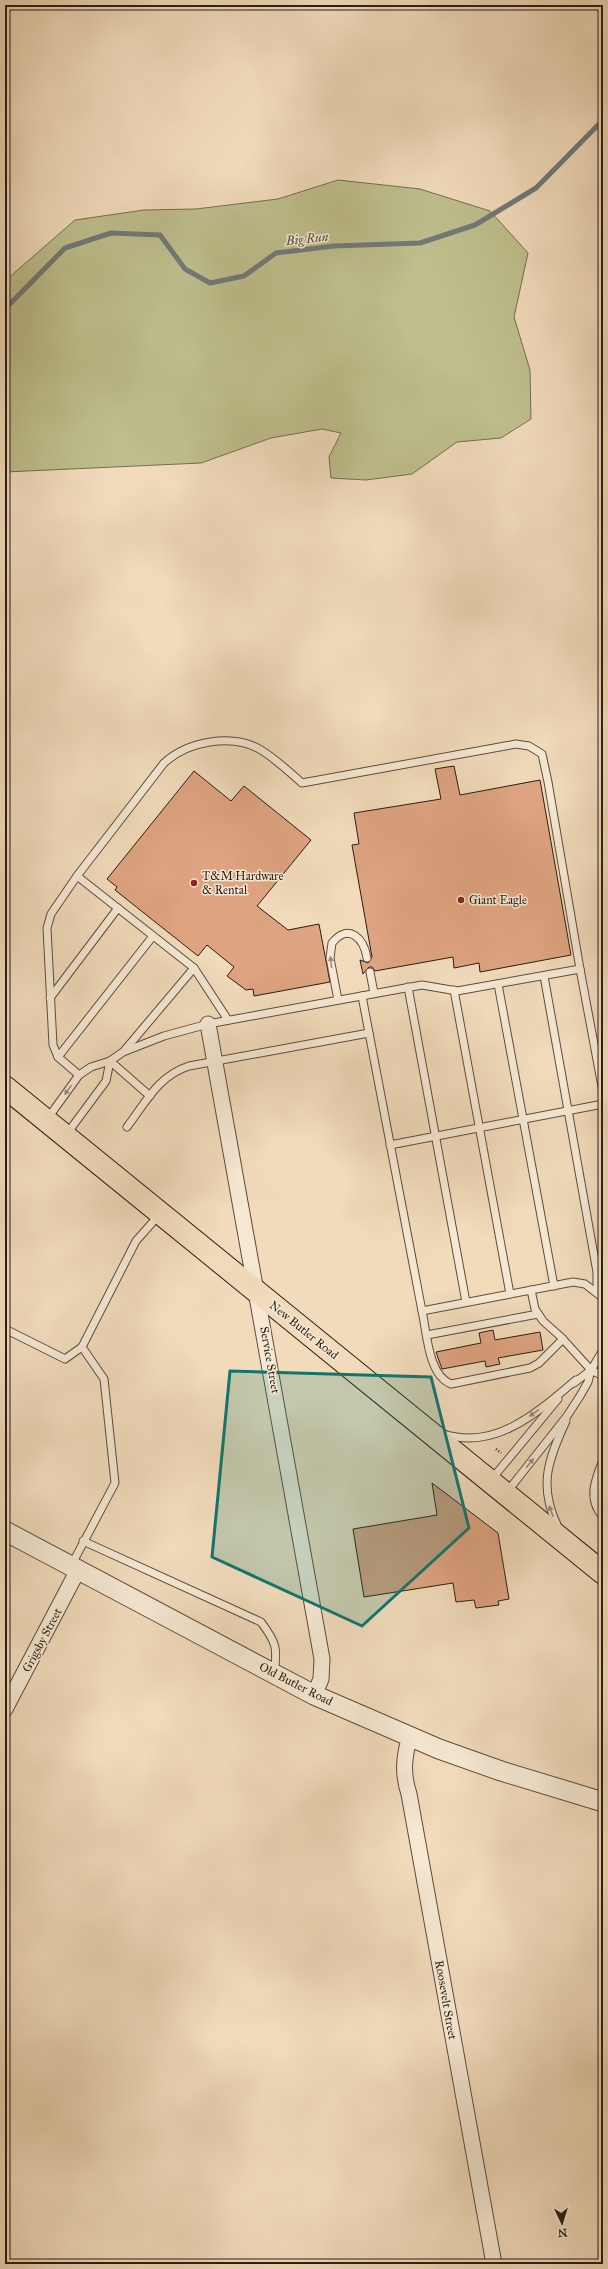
<svg xmlns="http://www.w3.org/2000/svg" width="608" height="2269" viewBox="0 0 608 2269" font-family="'IM FELL Great Primer',serif">
<style>
.green{fill:#bebf8d;stroke:#746e51}
.lines{fill:none;stroke-linecap:round;stroke-linejoin:round}
.stream{stroke:#717a79;stroke-width:5}
.building{fill:#dea380;stroke:#2a1d15}
.service-casing{stroke:#5c4c3e;stroke-width:9}
.minor-casing{stroke:#5c4c3e;stroke-width:17}
.tertiary-casing{stroke:#5c4c3e;stroke-width:21}
.primary-casing{stroke:#2a1d15;stroke-width:24}
.path{stroke:#2a1d15;stroke-width:2.5;stroke-dasharray:1 2;stroke-linecap:butt}
.service{stroke:#f6e8d3;stroke-width:7}
.minor{stroke:#f6e8d3;stroke-width:15}
.tertiary{stroke:#f6e8d3;stroke-width:19}
.primary{stroke:#f1dbbb;stroke-width:22}
.oneway{fill:#9a8d7e}
.marked{fill:#0f766e;fill-opacity:0.2;stroke:#0f766e;stroke-width:3;stroke-linejoin:round}
.poi-dot{fill:#8f2418;stroke:#f6e8d3;stroke-width:1.5}
.labels{text-anchor:middle;stroke-width:3;stroke-linejoin:round;paint-order:stroke}
.poi-label{font-size:12px;fill:#2a1d15;stroke:#f6e8d3;text-anchor:start}
.street-label{font-size:12px;fill:#2a1d15;stroke:#f6e8d3}
.water-label{font-size:13px;font-style:italic;fill:#4e4c47;stroke:#f6e8d3}
</style>
<rect width="100%" height="100%" fill="#f1dbbb"/>
<filter id="stains"><feTurbulence type="fractalNoise" baseFrequency=".005" numOctaves="4"/><feColorMatrix values="0 0 0 0 .2 0 0 0 0 .09 0 0 0 0 .02 0 0 0 .5 -.17"/></filter>
<radialGradient id="worn" r=".72"><stop offset=".6" stop-color="#630" stop-opacity="0"/><stop offset="1" stop-color="#630" stop-opacity=".3"/></radialGradient>
<polygon class="green" points="338,180 420,189 490,211 528,253 514,317 530,370 531,419 501,438 457,442 412,474 366,480 331,478 329,457 341,433 322,429 271,438 201,463 5,472 5,281 75,220 144,210 196,209 278,199"/>
<g class="lines">
<polyline class="stream" points="5,309 65,248 111,233 160,235 185,269 210,283 244,276 276,253 334,246 420,243 475,225 536,188 603,120"/>
</g>
<g class="building">
<polygon points="454,766 460,795 540,780 571,955 480,972 479,963 454,968 453,957 375,971 372,967 369,967 363,974 360,960 368,963 372,957 352,845 359,844 354,813 441,799 435,769"/>
<polygon points="194,771 231,801 244,786 311,840 257,906 288,930 319,924 330,982 254,996 253,989 246,990 227,976 234,967 207,945 198,956 115,890 117,887 107,879"/>
<polygon points="493,1330 495,1340 540,1332 543,1350 498,1358 500,1364 486,1367 485,1361 442,1369 436,1352 481,1343 479,1333"/>
<polygon points="432,1483 498,1533 509,1599 498,1601 499,1605 476,1608 474,1600 456,1602 453,1583 364,1597 353,1529 437,1515"/>
</g>
<g class="lines">
<defs>
<g id="service">
<path d="M77 876 164 763C188 741 233 733 261 750 276 759 289 772 302 783L516 744 529 746 542 754 548 782 580 969"/>
<polyline points="370,972 374,993"/>
<polyline points="544,976 597,1272 597,1292"/>
<polyline points="498,984 554,1286"/>
<polyline points="408,987 466,1302"/>
<polyline points="454,990 510,1294"/>
<polyline points="362,996 422,1311 573,1282 585,1284 603,1298"/>
<polyline points="50,998 118,908"/>
<path d="M338 1000 330 958 332 943C349 922 364 939 367 958"/>
<polyline points="124,1051 194,968"/>
<polyline points="58,1057 153,936"/>
<polyline points="110,1061 150,1096"/>
<polyline points="79,1075 58,1057 53,1045 47,928 51,914 77,876 194,968 228,1020"/>
<polyline points="48,1118 79,1075 91,1067 110,1061 123,1052 164,1036 208,1024 422,985 457,991 580,969 603,1092"/>
<path d="M127 1127C146 1102 158 1076 189 1066L369 1033"/>
<polyline points="66,1135 106,1081 110,1061"/>
<polyline points="390,1145 603,1104"/>
<polyline points="531,1290 535,1309 543,1321 561,1337 591,1370 603,1376"/>
<path d="M422 1311C427 1333 428 1375 451 1384L530 1368 539 1363 563 1339"/>
<polyline points="5,1329 65,1359 82,1347 136,1241 159,1215"/>
<polyline points="427,1335 538,1314"/>
<polyline points="574,1383 591,1370"/>
<path d="M444 1434C496 1451 539 1411 576 1380"/>
<path d="M603 1460C595 1480 587 1499 603 1517"/>
<polyline points="603,1467 599,1496 603,1504"/>
<polyline points="491,1480 558,1399"/>
<polyline points="507,1492 567,1416 580,1396 588,1382 591,1370 603,1350"/>
<path d="M558 1527C538 1486 548 1460 566 1421"/>
<path d="M83 1541 261 1622C276 1642 278 1648 274 1673"/>
<polyline points="71,1566 115,1483 104,1379 82,1347"/>
</g>
<g id="minor">
<polyline points="208,1024 322,1659 321,1679 314,1695"/>
<polyline points="5,1709 78,1570"/>
<path d="M410 1736C404 1756 402 1773 409 1794L494 2264"/>
</g>
<polyline id="tertiary" points="5,1531 314,1695 439,1749 501,1771 603,1802"/>
<polyline id="primary" points="5,1087 603,1573"/>
</defs>
<use href="#service" class="service-casing"/>
<use href="#minor" class="minor-casing"/>
<use href="#tertiary" class="tertiary-casing"/>
<use href="#primary" class="primary-casing"/>
<polyline class="path" points="496,1449 501,1453"/>
<use href="#service" class="service"/>
<use href="#minor" class="minor"/>
<use href="#tertiary" class="tertiary"/>
<use href="#primary" class="primary"/>
</g>
<defs><path id="oneway-solid" d="M-6-.8H1V-3.2L6.5 0L1 3.2V.8H-6Z"/></defs>
<g class="oneway">
<use href="#oneway-solid" transform="translate(331 962) rotate(-96)"/>
<use href="#oneway-solid" transform="translate(68 1090) rotate(126)"/>
<use href="#oneway-solid" transform="translate(534 1413) rotate(145)"/>
<use href="#oneway-solid" transform="translate(530 1463) rotate(-52)"/>
<use href="#oneway-solid" transform="translate(551 1511) rotate(-110)"/>
</g>
<path class="marked" d="M230 1371 431 1377 469 1528 362 1626 212 1557Z"/>
<g class="poi-dot">
<circle cx="194" cy="883" r="4"/>
<circle cx="461" cy="900" r="4"/>
</g>
<g class="labels">
<g class="poi-label">
<text x="202" y="880">T&amp;M Hardware<tspan x="202" dy="14">&amp; Rental</tspan></text>
<text x="469" y="904">Giant Eagle</text>
</g>
<g class="street-label">
<text transform="translate(304 1330) rotate(39)" y="4">New Butler Road</text>
<text transform="translate(270 1360) rotate(80)" y="4">Service Street</text>
<text transform="translate(42 1640) rotate(-62)" y="4">Grigsby Street</text>
<text transform="translate(296 1684) rotate(27)" y="4">Old Butler Road</text>
<text transform="translate(446 2000) rotate(80)" y="4">Roosevelt Street</text>
</g>
<g class="water-label">
<text transform="translate(307 238) rotate(-6)" y="5">Big Run</text>
</g>
</g>
<rect width="608" height="2269" fill="none" stroke="#f1dbbb" stroke-width="20"/>
<rect x="6" y="6" width="596" height="2257" fill="none" stroke="#2a1d15" stroke-width="2"/>
<rect x="10" y="10" width="588" height="2249" fill="none" stroke="#2a1d15"/>
<g transform="translate(562 2223) rotate(176)" stroke="#f6e8d3" stroke-width="3" paint-order="stroke">
<path d="M0-3L7 15L0 10L-7 15Z" fill="#2a1d15"/>
<text y="-6" font-size="11" font-weight="bold" text-anchor="middle" fill="#2a1d15">N</text>
</g>
<rect width="100%" height="100%" filter="url(#stains)"/>
<rect width="100%" height="100%" fill="url(#worn)"/>
</svg>
